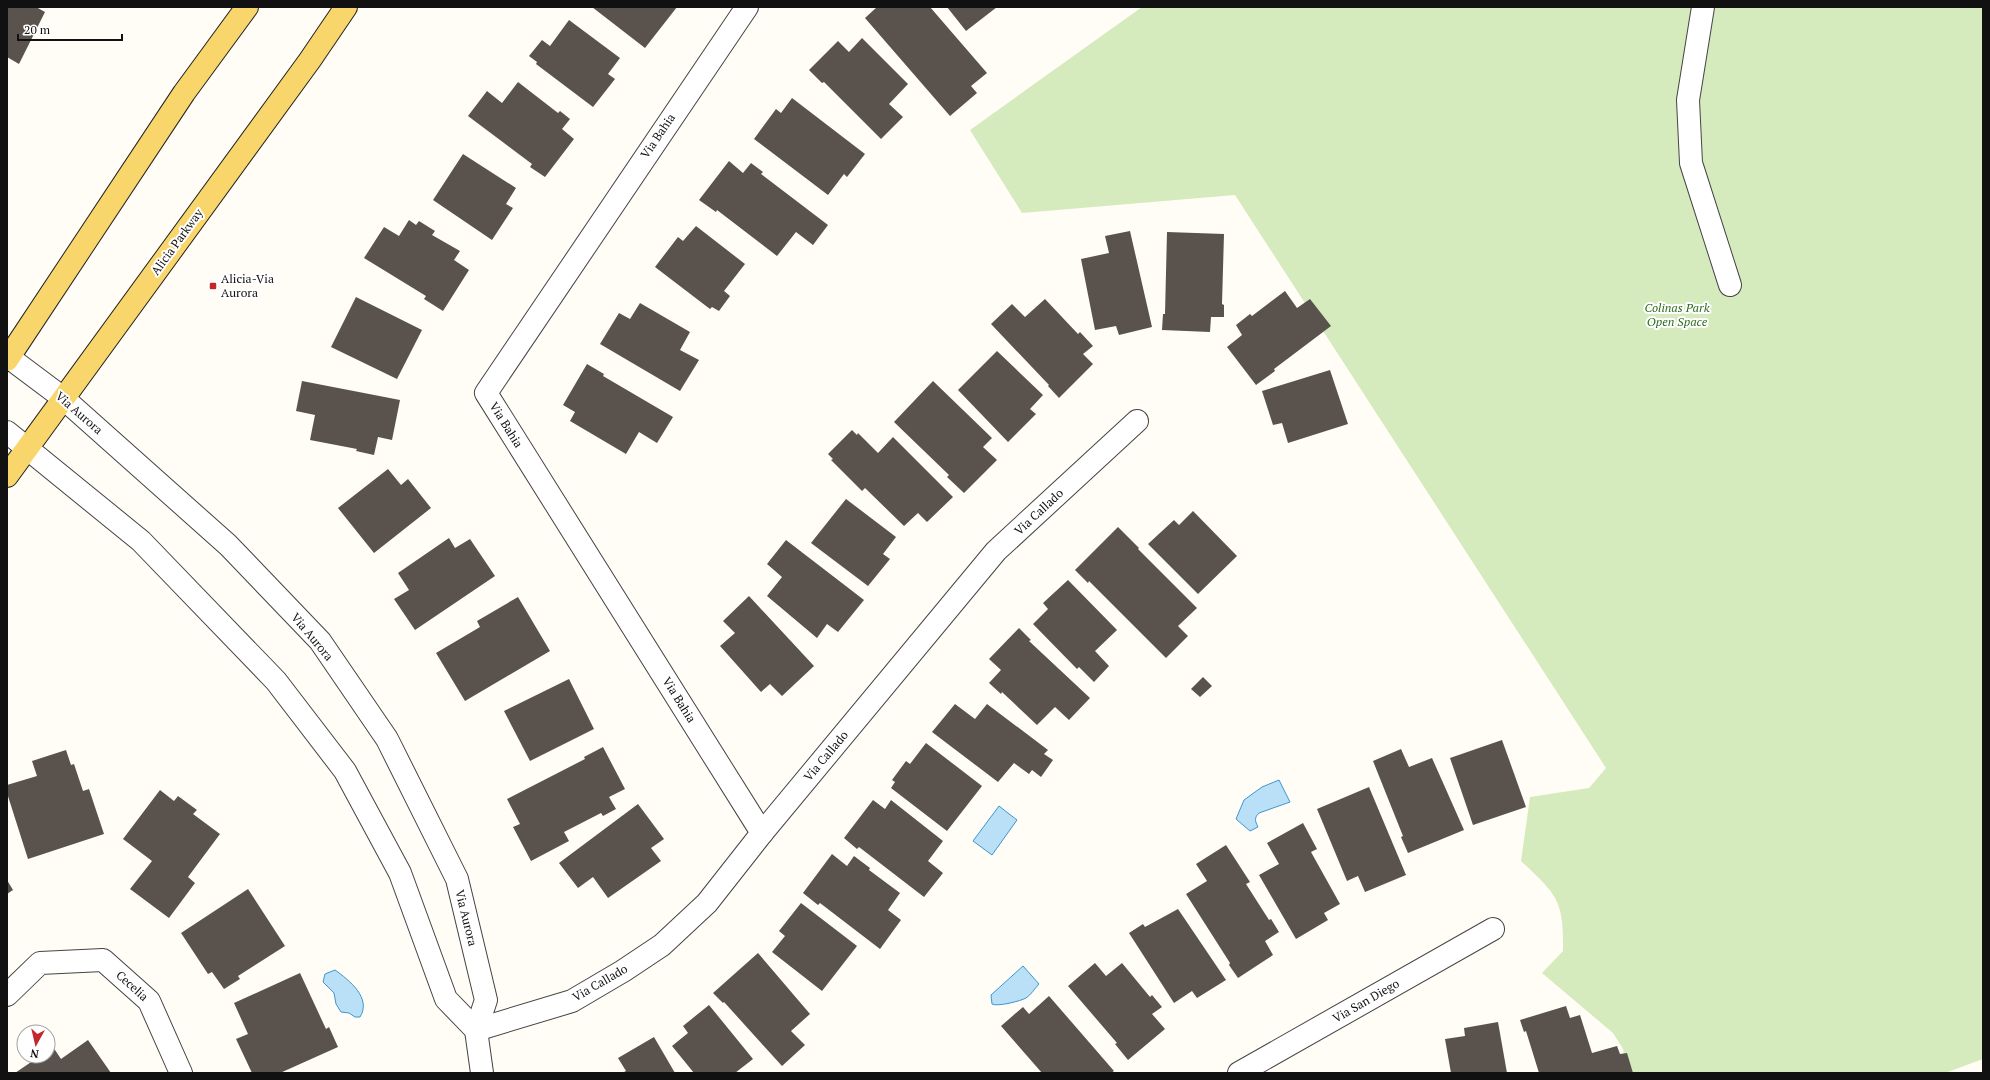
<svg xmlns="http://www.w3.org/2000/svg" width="1990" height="1080" viewBox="0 0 1990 1080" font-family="'PT Serif',serif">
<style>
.green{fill:#d5ebbd}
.water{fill:#b9e0f7;stroke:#3f96cf}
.building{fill:#5a524d}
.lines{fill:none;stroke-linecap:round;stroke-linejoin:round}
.minor-casing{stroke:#444;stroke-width:24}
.major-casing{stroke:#222;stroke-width:24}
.minor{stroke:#fff;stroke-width:22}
.major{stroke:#f9d66b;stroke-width:22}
.poi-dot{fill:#c4262e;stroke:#fff;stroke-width:1.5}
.labels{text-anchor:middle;stroke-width:4;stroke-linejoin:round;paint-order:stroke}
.street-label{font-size:12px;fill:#111;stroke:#fff}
.poi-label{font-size:12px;fill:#111;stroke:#fff;text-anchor:start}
.park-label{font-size:12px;font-style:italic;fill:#2f6b1f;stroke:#fff}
</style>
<rect width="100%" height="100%" fill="#fffdf5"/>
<path class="green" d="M1142 7H1983V1059L1945 1073H1627L1623 1049 1613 1033 1542 973 1563 951C1564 900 1557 895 1521 861L1530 797 1589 788 1606 768 1235 195 1022 213 970 130Z"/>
<g class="water">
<path d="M1279 780 1290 802 1259 813C1254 818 1255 821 1258 827L1250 831 1236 819 1244 800 1262 787Z"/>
<polygon points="999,806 1017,820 992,855 973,841"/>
<path d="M1023 966 1039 984C1035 988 1031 995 1026 998 1021 1001 997 1007 992 1004L991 995Z"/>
<path d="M335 970C349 980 372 998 360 1017H355L349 1013 341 1012 336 1004 334 993 323 982 325 974Z"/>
</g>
<g class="building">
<polygon points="7,7 36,7 45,12 19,64 7,57"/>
<polygon points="592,7 677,7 645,48"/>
<polygon points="877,7 930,7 987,73 971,86 977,93 950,116 865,18"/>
<polygon points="947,7 997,7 966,31"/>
<polygon points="569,20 620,58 608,74 615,79 593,107 536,64 537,62 529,56 542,40 550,46"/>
<polygon points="862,38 908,84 889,104 903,117 881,139 824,82 822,83 809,70 838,41 849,52"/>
<polygon points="518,82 558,113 560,111 570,119 562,129 574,139 545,177 530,167 532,164 468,116 487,91 502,103"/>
<polygon points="792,98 865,154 847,177 844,174 828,195 754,139 776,109 781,113"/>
<polygon points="463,154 516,188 506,204 513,208 492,240 433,200"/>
<polygon points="729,161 743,173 751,163 763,172 761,174 828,225 813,245 796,232 777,256 717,210 716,212 699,200"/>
<polygon points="409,220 416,225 419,221 435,231 432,235 460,251 454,260 469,270 443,311 424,299 426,296 364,258 384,227 399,236"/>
<polygon points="696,226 745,264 724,291 730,296 719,311 712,307 710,309 655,267 678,237 683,241"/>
<polygon points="1130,231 1152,327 1119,335 1116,326 1095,330 1081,259 1109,253 1105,236"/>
<polygon points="1167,232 1224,234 1222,304 1224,305 1224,317 1211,317 1210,332 1162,330 1163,314 1165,314"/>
<polygon points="1285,291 1297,308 1310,299 1331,326 1274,369 1275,371 1256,385 1227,347 1242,335 1236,325 1250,314 1252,316"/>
<polygon points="356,297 422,330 397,379 331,347"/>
<polygon points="1045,299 1078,334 1080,332 1093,346 1083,354 1093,364 1059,398 1048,386 1049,385 991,324 1012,304 1025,317"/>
<polygon points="640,303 690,332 680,350 699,360 680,391 600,344 619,313 630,319"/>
<polygon points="997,351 1043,395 1030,409 1036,414 1008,442 958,390"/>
<polygon points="587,364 604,374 603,376 673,417 657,443 639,432 626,454 570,421 575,412 563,405"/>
<polygon points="1330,370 1348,424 1288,443 1282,423 1273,425 1262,391"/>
<polygon points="302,381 400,400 392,440 378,437 374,455 356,451 357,449 310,440 315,415 296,411"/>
<polygon points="933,381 992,438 983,447 997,460 964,493 947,477 949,475 894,422"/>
<polygon points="852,430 857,435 858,433 878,453 893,437 953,497 927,522 918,513 904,526 865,488 862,491 831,460 833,459 828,454"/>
<polygon points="388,469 401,485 408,479 431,508 374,553 338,508"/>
<polygon points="846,499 896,537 883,554 890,559 868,586 811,543"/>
<polygon points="1193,511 1237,556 1198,594 1148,544 1174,520 1179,525"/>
<polygon points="1118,527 1139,548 1138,549 1197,608 1178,626 1188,636 1166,658 1089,581 1088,583 1075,570"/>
<polygon points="449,538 455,548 470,539 495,576 415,630 394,599 409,590 398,573"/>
<polygon points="786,540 864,600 838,632 827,624 817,638 767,596 782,577 767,564"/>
<polygon points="1068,580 1117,630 1095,651 1109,666 1094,682 1079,667 1077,669 1033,624 1048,609 1043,603"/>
<polygon points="749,596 814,666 782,696 770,684 761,692 720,646 735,633 723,621"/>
<polygon points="518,597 550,651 465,701 436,653 480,627 477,621"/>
<polygon points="1019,628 1031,640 1029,641 1090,698 1069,720 1055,707 1037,725 1002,692 1001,694 989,683 1001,670 989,659"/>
<polygon points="1203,677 1212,686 1200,697 1191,689"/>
<polygon points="569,679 594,729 530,761 504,711"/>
<polygon points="955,704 975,719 987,704 1048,750 1044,754 1053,760 1041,777 1032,770 1029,774 1014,763 998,782 932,732"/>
<polygon points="1502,740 1526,807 1473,825 1450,758"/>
<polygon points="926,743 982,786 947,831 891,788 895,782 892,780 906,761 910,764"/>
<polygon points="603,747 625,789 609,797 616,809 603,816 601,813 564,832 569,841 531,861 513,827 520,824 507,799 585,759 584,757"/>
<polygon points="1401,749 1409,767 1432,758 1464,830 1408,853 1401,837 1403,836 1373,761"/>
<polygon points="66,750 71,765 74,764 83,791 89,789 104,834 28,859 7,793 7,785 37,776 32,761"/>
<polygon points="1369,787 1406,875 1365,892 1358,876 1347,881 1317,809"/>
<polygon points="160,790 174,801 178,796 197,810 193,814 220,834 188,877 195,883 169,918 130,889 152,861 123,839"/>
<polygon points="873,800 885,809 891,800 943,841 928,861 943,873 924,897 859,847 857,849 844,838"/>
<polygon points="638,804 664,839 651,848 661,861 608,898 593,877 578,888 559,863"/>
<polygon points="1303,823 1317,849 1311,852 1340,904 1324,913 1328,920 1296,939 1259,875 1279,864 1267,843"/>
<polygon points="1226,845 1250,882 1246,884 1269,920 1271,919 1279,932 1265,941 1273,955 1238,978 1229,965 1230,963 1186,894 1207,881 1196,864"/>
<polygon points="832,854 847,866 854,856 870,868 869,870 900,893 888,910 901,920 880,949 820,903 818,905 803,893"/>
<polygon points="7,880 13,890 7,894"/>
<polygon points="248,889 285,946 238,976 240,979 224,989 212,972 208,974 181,933"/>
<polygon points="801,903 857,946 822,991 772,952 785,936 779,931"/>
<polygon points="1178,909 1226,980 1197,998 1192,991 1174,1003 1129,933 1143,924 1145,927"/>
<polygon points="758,953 810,1014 791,1031 805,1045 782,1066 724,1002 723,1003 713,993"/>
<polygon points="1095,963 1106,976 1122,963 1150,997 1152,995 1162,1007 1152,1014 1165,1029 1128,1060 1115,1044 1117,1043 1068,986"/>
<polygon points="300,973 326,1029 329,1027 338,1047 280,1073 252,1073 236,1039 248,1034 234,1003"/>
<polygon points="1049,996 1114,1071 1111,1073 1042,1073 1001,1026 1023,1007 1029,1014"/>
<polygon points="709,1005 753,1059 735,1073 694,1073 672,1046 688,1033 683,1026"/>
<polygon points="1566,1006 1570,1018 1580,1015 1592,1053 1617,1046 1620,1054 1627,1053 1633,1073 1539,1073 1526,1031 1524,1032 1520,1020"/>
<polygon points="1498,1022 1507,1073 1451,1073 1445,1039 1465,1036 1464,1028"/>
<polygon points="654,1037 675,1073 622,1073 626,1071 618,1058"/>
<polygon points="88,1040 111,1073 15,1073 40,1056 48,1056 48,1050 53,1047 61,1059"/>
</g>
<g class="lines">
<defs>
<g id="minor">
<polyline points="747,7 486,393 762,833"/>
<polyline points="1703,7 1688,100 1691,163 1730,285"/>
<polyline points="7,356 63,398 228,545 320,641 387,739 457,879 486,1000 476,1030 482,1073"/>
<polyline points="7,432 141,541 276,681 345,771 400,873 446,999 476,1030"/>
<polyline points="7,995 40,963 103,960 149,1001 181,1073"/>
<polyline points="476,1030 572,1001 623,971 662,945 707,903 762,833 996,551 1137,421"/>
<polyline points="1239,1073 1493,929"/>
</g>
<g id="major">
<polyline points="7,360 184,93 247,7"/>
<polyline points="7,476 310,60 346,7"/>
</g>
</defs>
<use href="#minor" class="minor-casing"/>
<use href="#major" class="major-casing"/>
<use href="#minor" class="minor"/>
<use href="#major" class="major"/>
</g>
<rect class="poi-dot" x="209" y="282" width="8" height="8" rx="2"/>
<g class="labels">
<g class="street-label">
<text transform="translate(658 136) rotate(-56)" y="4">Via Bahia</text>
<text transform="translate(177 242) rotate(-54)" y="4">Alicia Parkway</text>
<text transform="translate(79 413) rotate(41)" y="4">Via Aurora</text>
<text transform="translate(506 425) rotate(58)" y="4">Via Bahia</text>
<text transform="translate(1039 512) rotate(-43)" y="4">Via Callado</text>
<text transform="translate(312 637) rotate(50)" y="4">Via Aurora</text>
<text transform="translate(679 700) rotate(58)" y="4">Via Bahia</text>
<text transform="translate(826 756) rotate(-50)" y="4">Via Callado</text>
<text transform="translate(466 918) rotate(76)" y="4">Via Aurora</text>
<text transform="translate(600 983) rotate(-30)" y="4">Via Callado</text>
<text transform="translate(132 986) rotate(42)" y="4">Cecelia</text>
<text transform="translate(1366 1001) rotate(-30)" y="4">Via San Diego</text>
</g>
<g class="poi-label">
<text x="221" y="283">Alicia-Via<tspan x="221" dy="14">Aurora</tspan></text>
</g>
<g class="park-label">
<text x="1677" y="312">Colinas Park<tspan x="1677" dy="14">Open Space</tspan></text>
</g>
</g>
<rect width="1990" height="1080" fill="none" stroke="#111111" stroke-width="16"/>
<g transform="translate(36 1044) rotate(188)"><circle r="19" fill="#ffffff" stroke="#a0a0a0"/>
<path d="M0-3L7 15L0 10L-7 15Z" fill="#c4262e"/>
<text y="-6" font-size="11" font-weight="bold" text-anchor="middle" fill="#111111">N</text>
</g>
<path d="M18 34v6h104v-6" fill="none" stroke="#111111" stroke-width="2"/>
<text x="24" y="34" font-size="12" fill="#111111" stroke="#ffffff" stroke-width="3" paint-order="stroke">20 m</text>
</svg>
